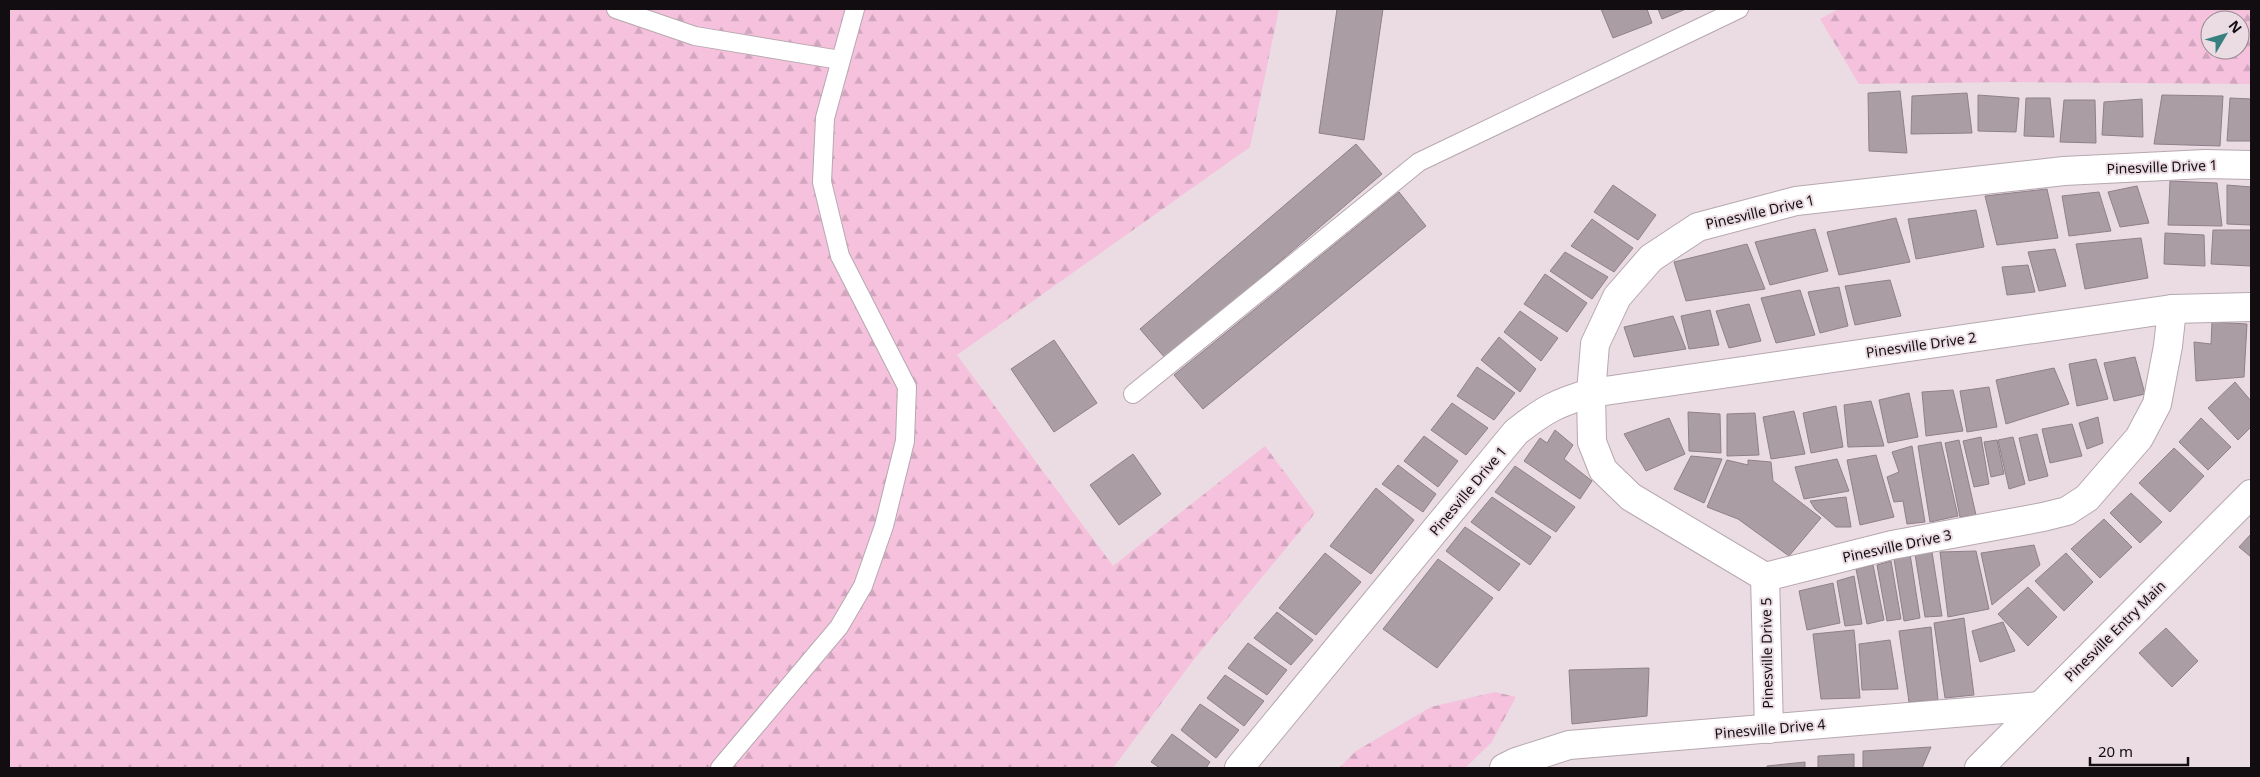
<svg xmlns="http://www.w3.org/2000/svg" width="2260" height="777" viewBox="0 0 2260 777" font-family="'Noto Sans',sans-serif">
<style>
.forest{fill:url(#forest-firs);fill-rule:evenodd}
.building{fill:#ab9da4;stroke:#8f8189}
.lines{fill:none;stroke-linecap:round;stroke-linejoin:round}
.service-casing{stroke:#b6a8af;stroke-width:20}
.minor-casing{stroke:#b6a8af;stroke-width:30}
.service{stroke:#fff;stroke-width:18}
.minor{stroke:#fff;stroke-width:28}
.labels{text-anchor:middle;stroke-width:4;stroke-linejoin:round;paint-order:stroke}
.street-label{font-size:14px;fill:#120d10;stroke:#ebdbe3}
</style>
<defs>
<pattern id="forest-firs" width="22" height="20" patternUnits="userSpaceOnUse" patternTransform="scale(1.25)"><rect width="22" height="20" fill="#f5c1dd"/><path d="M5 1l3.5 6h-7zM16 11l3.5 6h-7z" fill="#d1a5bd"/></pattern>
</defs>
<rect width="100%" height="100%" fill="#ebdbe3"/>
<g class="forest">
<polygon points="9,9 1279,9 1250,147 957,355 1113,566 1265,446 1315,513 1195,658 1113,768 9,768"/>
<path d="M1839 9H2251V84L2006 82 1859 84 1820 19ZM2210 20H2240V50H2210Z"/>
<polygon points="1495,692 1516,697 1491,743 1465,768 1339,768 1356,751 1431,707"/>
</g>
<g class="building">
<polygon points="1337,9 1383,9 1364,140 1319,133"/>
<polygon points="1601,9 1647,9 1652,23 1613,38"/>
<polygon points="1658,9 1686,9 1662,19"/>
<polygon points="1900,91 1907,153 1869,151 1868,93"/>
<polygon points="1967,93 1972,133 1911,134 1912,96"/>
<polygon points="1978,95 2019,98 2016,132 1978,131"/>
<polygon points="2162,95 2223,96 2220,146 2154,144"/>
<polygon points="2026,98 2050,98 2054,137 2024,136"/>
<polygon points="2230,98 2251,99 2251,141 2227,141"/>
<polygon points="2142,99 2143,137 2102,135 2104,102"/>
<polygon points="2064,100 2095,100 2096,143 2060,142"/>
<polygon points="1356,144 1382,174 1166,359 1140,329"/>
<polygon points="2170,181 2217,183 2222,226 2168,225"/>
<polygon points="1613,185 1656,215 1638,240 1594,212"/>
<polygon points="2227,185 2251,187 2251,225 2227,224"/>
<polygon points="2137,186 2149,223 2120,227 2108,192"/>
<polygon points="2047,189 2058,238 1997,245 1985,196"/>
<polygon points="1399,192 1426,226 1203,409 1174,375"/>
<polygon points="2099,192 2111,231 2069,236 2062,196"/>
<polygon points="1976,210 1984,247 1916,259 1908,219"/>
<polygon points="1896,218 1910,262 1839,275 1827,232"/>
<polygon points="1592,219 1633,248 1614,272 1571,246"/>
<polygon points="1815,229 1828,271 1770,285 1755,242"/>
<polygon points="2213,230 2251,230 2251,266 2211,264"/>
<polygon points="2165,233 2204,235 2205,266 2164,264"/>
<polygon points="2141,238 2148,278 2085,289 2076,244"/>
<polygon points="1747,244 1765,289 1686,301 1674,262"/>
<polygon points="2055,249 2066,286 2039,291 2028,252"/>
<polygon points="1565,252 1608,277 1592,299 1550,271"/>
<polygon points="2028,265 2035,292 2007,295 2002,267"/>
<polygon points="1545,274 1587,303 1567,332 1524,304"/>
<polygon points="1890,280 1901,316 1855,325 1845,286"/>
<polygon points="1839,287 1848,326 1820,333 1808,292"/>
<polygon points="1800,290 1815,335 1776,343 1761,298"/>
<polygon points="1749,304 1761,341 1729,348 1716,311"/>
<polygon points="1710,310 1719,345 1689,349 1681,316"/>
<polygon points="1520,311 1558,338 1541,361 1504,332"/>
<polygon points="1673,316 1686,349 1634,357 1624,327"/>
<polygon points="2212,322 2247,324 2244,377 2196,381 2194,342 2211,344"/>
<polygon points="1499,337 1536,369 1520,392 1481,360"/>
<polygon points="1054,340 1097,403 1054,432 1011,369"/>
<polygon points="2135,357 2145,394 2114,401 2104,363"/>
<polygon points="2096,359 2108,399 2077,406 2069,364"/>
<polygon points="1477,367 1515,393 1494,420 1457,396"/>
<polygon points="2054,368 2069,404 2006,424 1996,380"/>
<polygon points="2235,382 2251,401 2251,427 2238,440 2208,408"/>
<polygon points="1989,387 1997,427 1967,432 1960,391"/>
<polygon points="1953,390 1963,431 1926,436 1922,392"/>
<polygon points="1909,393 1918,437 1888,443 1879,400"/>
<polygon points="1871,401 1884,446 1848,447 1844,405"/>
<polygon points="1452,403 1488,428 1466,455 1431,430"/>
<polygon points="1836,406 1843,447 1811,453 1803,413"/>
<polygon points="1794,411 1805,454 1771,459 1763,417"/>
<polygon points="1688,412 1720,414 1721,453 1689,451"/>
<polygon points="1755,413 1759,455 1727,456 1727,414"/>
<polygon points="2098,417 2103,443 2087,449 2079,423"/>
<polygon points="1669,418 1685,454 1646,471 1624,434"/>
<polygon points="2201,418 2231,447 2208,470 2179,442"/>
<polygon points="2072,424 2082,456 2050,463 2042,429"/>
<polygon points="1555,430 1573,445 1564,459 1592,481 1580,499 1524,461 1540,438 1547,443"/>
<polygon points="2037,434 2048,476 2029,481 2019,438"/>
<polygon points="1424,436 1458,461 1438,487 1404,461"/>
<polygon points="1981,437 1989,484 1974,487 1963,441"/>
<polygon points="2013,437 2025,484 2009,489 1998,440"/>
<polygon points="1959,440 1976,515 1960,517 1945,443"/>
<polygon points="1997,440 2004,474 1991,477 1984,442"/>
<polygon points="1941,442 1958,516 1930,522 1918,446"/>
<polygon points="1912,446 1925,522 1907,524 1903,501 1894,502 1887,477 1899,472 1892,452"/>
<polygon points="2174,448 2204,476 2170,512 2139,483"/>
<polygon points="1133,454 1161,494 1119,525 1090,485"/>
<polygon points="1876,455 1894,517 1860,525 1847,460"/>
<polygon points="1691,456 1722,459 1704,503 1674,489"/>
<polygon points="1837,459 1849,491 1804,499 1795,467"/>
<polygon points="1727,460 1748,465 1748,460 1771,462 1773,481 1821,518 1789,556 1738,519 1707,507"/>
<polygon points="1398,465 1436,494 1423,512 1382,484"/>
<polygon points="1515,466 1575,507 1556,532 1495,492"/>
<polygon points="1376,488 1414,520 1371,574 1330,546"/>
<polygon points="2131,493 2162,522 2140,543 2110,513"/>
<polygon points="1492,497 1551,537 1530,565 1471,522"/>
<polygon points="1846,497 1851,527 1836,527 1815,509 1810,501"/>
<polygon points="2104,519 2132,547 2100,578 2071,549"/>
<polygon points="1465,527 1520,564 1499,591 1446,551"/>
<polygon points="2251,534 2251,557 2239,547"/>
<polygon points="2034,545 2040,565 1992,605 1981,553"/>
<polygon points="1976,551 1989,609 1948,617 1940,552"/>
<polygon points="1932,552 1942,616 1925,617 1915,554"/>
<polygon points="1325,553 1361,582 1316,635 1279,608"/>
<polygon points="2066,553 2093,582 2064,611 2035,581"/>
<polygon points="1910,554 1920,618 1904,621 1894,559"/>
<polygon points="1438,559 1493,598 1437,668 1383,629"/>
<polygon points="1891,561 1901,619 1887,621 1877,565"/>
<polygon points="1873,565 1884,620 1867,624 1856,569"/>
<polygon points="1854,576 1862,624 1845,626 1837,581"/>
<polygon points="1833,583 1840,623 1807,630 1799,591"/>
<polygon points="2028,587 2057,617 2028,646 1998,614"/>
<polygon points="1277,612 1313,640 1291,665 1254,638"/>
<polygon points="1964,618 1974,695 1945,698 1934,623"/>
<polygon points="2003,622 2015,651 1980,662 1972,631"/>
<polygon points="1931,627 1938,700 1909,702 1899,631"/>
<polygon points="2166,628 2198,661 2172,687 2139,653"/>
<polygon points="1854,630 1860,698 1821,699 1813,634"/>
<polygon points="1890,640 1898,689 1862,690 1859,644"/>
<polygon points="1248,643 1287,670 1267,695 1228,668"/>
<polygon points="1649,668 1647,716 1572,724 1569,670"/>
<polygon points="1225,675 1264,701 1244,726 1207,698"/>
<polygon points="1200,704 1239,730 1216,758 1181,730"/>
<polygon points="1172,734 1210,762 1206,768 1160,768 1151,762"/>
<polygon points="1931,747 1922,768 1863,768 1863,751"/>
<polygon points="1854,754 1854,768 1818,768 1818,756"/>
<polygon points="1805,762 1805,768 1767,768 1767,766"/>
</g>
<g class="lines">
<defs>
<g id="service">
<polyline points="616,9 695,36 840,60"/>
<polyline points="1133,394 1419,162 1739,9"/>
<polyline points="720,768 839,627 863,586 884,526 905,441 907,387 840,256 822,182 825,118 855,9"/>
</g>
<g id="minor">
<polyline points="2172,309 2168,346 2157,404 2139,438 2087,498 2067,511 2043,517 1892,545 1765,577 1631,497 1603,470 1592,442 1591,393 1595,344 1617,297 1651,258 1698,227 1796,201 2064,171 2205,164 2251,165"/>
<polyline points="1765,577 1769,729"/>
<path d="M1239 768 1516 432C1544 410 1556 403 1591 393L2172 309 2251 307"/>
<polyline points="1504,768 1516,762 1569,745 2040,706"/>
<polyline points="1979,768 2251,494"/>
</g>
</defs>
<use href="#service" class="service-casing"/>
<use href="#minor" class="minor-casing"/>
<use href="#service" class="service"/>
<use href="#minor" class="minor"/>
</g>
<g class="labels">
<g class="street-label">
<text transform="translate(2162 167) rotate(-2)" y="5">Pinesville Drive 1</text>
<text transform="translate(1760 212) rotate(-13)" y="5">Pinesville Drive 1</text>
<text transform="translate(1921 345) rotate(-8)" y="5">Pinesville Drive 2</text>
<text transform="translate(1468 491) rotate(-50)" y="5">Pinesville Drive 1</text>
<text transform="translate(1897 546) rotate(-12)" y="5">Pinesville Drive 3</text>
<text transform="translate(2115 631) rotate(-45)" y="5">Pinesville Entry Main</text>
<text transform="translate(1767 653) rotate(-91)" y="5">Pinesville Drive 5</text>
<text transform="translate(1770 729) rotate(-5)" y="5">Pinesville Drive 4</text>
</g>
</g>
<rect width="2260" height="777" fill="none" stroke="#120d10" stroke-width="20"/>
<g transform="translate(2225 35) rotate(52)"><circle r="24" fill="#ebdbe3" stroke="#94898f"/>
<path d="M0-4L9 19L0 12L-9 19Z" fill="#388080"/>
<text y="-8" font-size="14" font-weight="bold" text-anchor="middle" fill="#120d10">N</text>
</g>
<path d="M2090 757v8h98v-8" fill="none" stroke="#120d10" stroke-width="2.5"/>
<text x="2098" y="757" font-size="15" fill="#120d10" stroke="#ebdbe3" stroke-width="4" paint-order="stroke">20 m</text>
</svg>
